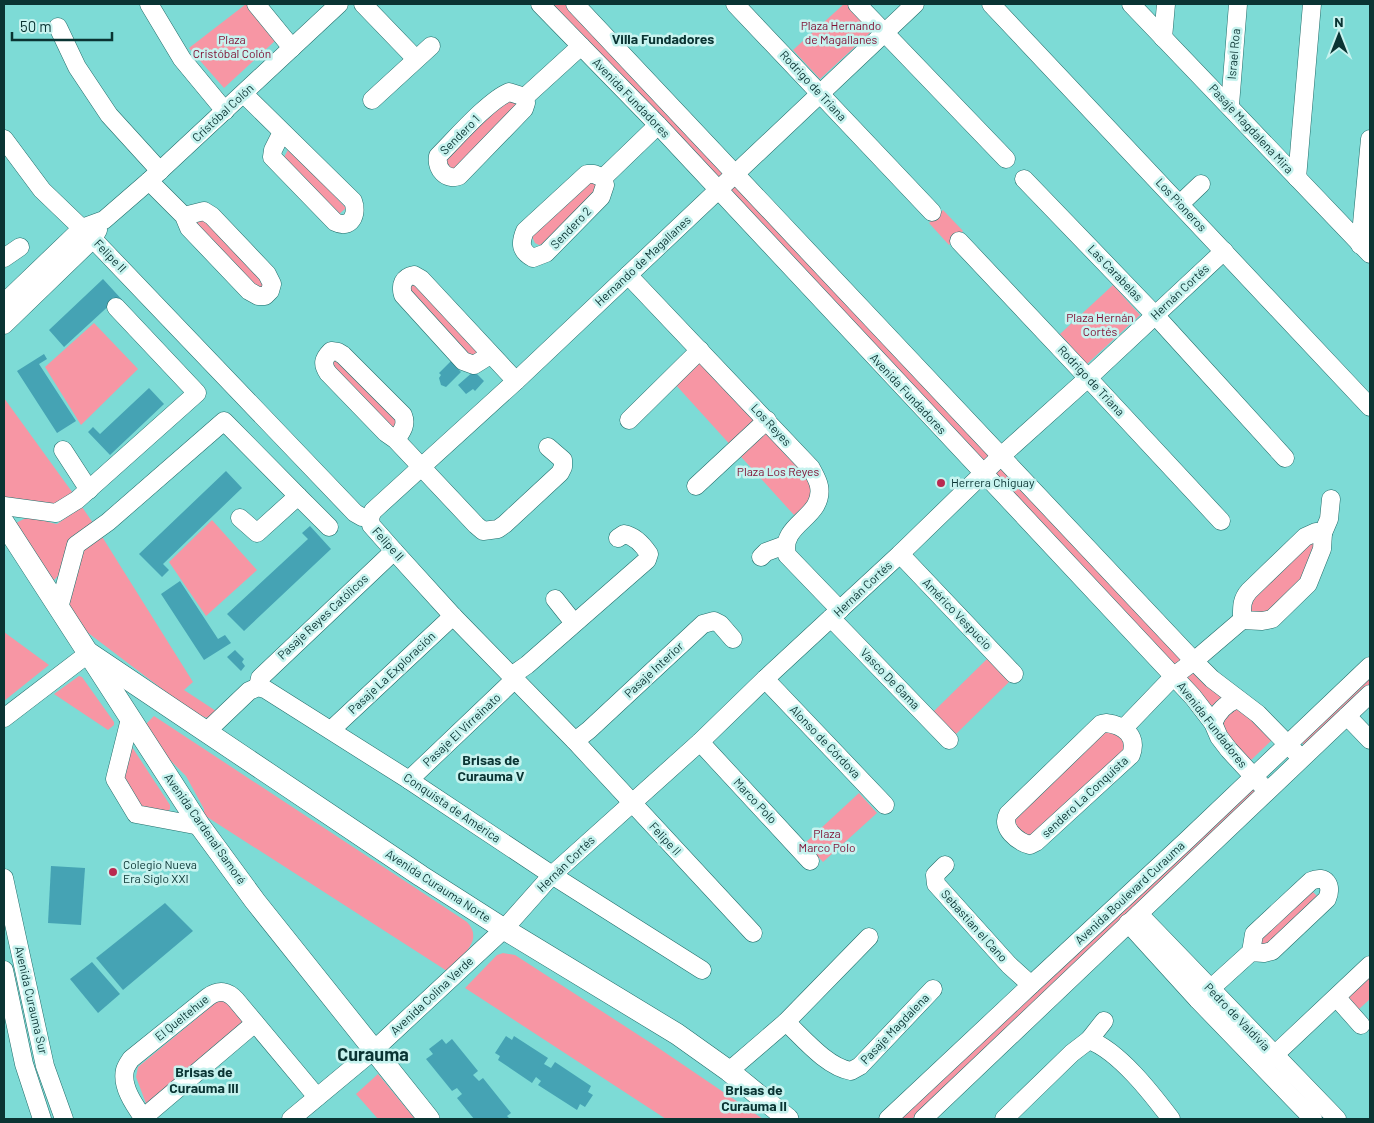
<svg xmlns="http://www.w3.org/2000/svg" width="1374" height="1123" viewBox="0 0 1374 1123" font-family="Barlow,sans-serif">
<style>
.green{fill:#f796a4}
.building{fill:#45a3b4}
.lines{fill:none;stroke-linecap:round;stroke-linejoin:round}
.minor-casing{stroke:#226d6a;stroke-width:19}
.major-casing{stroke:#226d6a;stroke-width:22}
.minor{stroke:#fff;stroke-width:18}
.major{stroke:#fff;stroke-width:21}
.poi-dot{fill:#ba2a50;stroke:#c7f3ef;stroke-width:2}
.labels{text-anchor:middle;stroke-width:5;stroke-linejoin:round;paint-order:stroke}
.park-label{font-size:12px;fill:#7f0d31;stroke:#c7f3ef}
.street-label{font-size:12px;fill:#0a3433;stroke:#c7f3ef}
.poi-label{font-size:12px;fill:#0a3433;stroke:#c7f3ef;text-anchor:start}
.neighbourhood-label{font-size:14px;font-weight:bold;fill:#0a3433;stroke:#c7f3ef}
.district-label{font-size:18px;font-weight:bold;fill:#0a3433;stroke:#c7f3ef}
</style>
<rect width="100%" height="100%" fill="#7ddbd6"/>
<g class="green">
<polygon points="246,4 276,40 224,88 189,48"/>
<polygon points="549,4 568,4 727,172 716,181"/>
<polygon points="844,4 847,4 872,31 820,79 793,50"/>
<polygon points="511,95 520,101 454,169 450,170 444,158"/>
<polygon points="289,148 346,208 337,216 282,161"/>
<polygon points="589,179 602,188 545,243 539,245 535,243 531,235"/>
<polygon points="739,184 992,452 988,460 980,463 728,194 731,187"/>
<polygon points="943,210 963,231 949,245 929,223"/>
<polygon points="206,217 265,285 261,288 255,287 198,227 197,222 201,218"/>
<polygon points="415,284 479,350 475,356 469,357 408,291 409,287"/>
<polygon points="1113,285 1140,315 1087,364 1060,334"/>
<polygon points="94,323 138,369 81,425 45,367"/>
<polygon points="334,356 398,418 394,427 391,429 327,362"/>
<polygon points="699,360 810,481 813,492 806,505 794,515 675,384"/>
<polygon points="4,398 75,496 54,504 4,501"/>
<polygon points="1005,468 1182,658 1179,664 1172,667 995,478 998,471"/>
<path d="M82 507 93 523 69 540 60 574 52 582 15 524C31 512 40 521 57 524Z"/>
<polygon points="212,520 257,570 206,616 169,562"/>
<polygon points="101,535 193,682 184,690 216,711 208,718 201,716 174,698 83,629 67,605 82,552"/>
<polygon points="1316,538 1308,574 1270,614 1250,617 1249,596"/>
<polygon points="4,632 49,665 4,701"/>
<polygon points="987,659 1009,682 955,735 933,712"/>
<polygon points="1198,672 1222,697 1218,704 1209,706 1185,682 1190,674"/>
<polygon points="1370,672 1370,686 1306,747 1299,740"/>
<polygon points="79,676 82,677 114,722 114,725 108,730 54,694"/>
<polygon points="1237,709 1244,711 1273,739 1249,762 1222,732 1222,717 1231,710"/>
<path d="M154 716 467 922C485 941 460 957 447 971L204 815V809L186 776 166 756 146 724Z"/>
<polygon points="1112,728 1129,746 1026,840 1010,817 1098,733"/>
<polygon points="130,746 132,747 170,805 170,809 168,811 145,812 120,774"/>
<polygon points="1250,787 1258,794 912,1119 900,1119"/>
<polygon points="859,793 877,813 823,862 805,843"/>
<polygon points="1310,889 1320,899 1267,946 1259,943 1262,933"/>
<polygon points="503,953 515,955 657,1047 763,1119 666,1119 465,988 497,955"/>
<polygon points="1370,973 1370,999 1358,1010 1346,997"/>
<polygon points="219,1000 227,1001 245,1024 147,1106 136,1077 138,1067"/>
<polygon points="378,1074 415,1119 378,1119 356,1094"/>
</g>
<g class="building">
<polygon points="103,279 125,303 120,308 114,301 64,347 49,330"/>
<polygon points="44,354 47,359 39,364 76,421 57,433 17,371"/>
<polygon points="451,361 461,372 446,387 441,385 439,378 441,375 439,373"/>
<polygon points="474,371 484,381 475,391 473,389 466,394 458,385"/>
<polygon points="149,388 164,404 110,455 88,432 93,427 100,434"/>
<polygon points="226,471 242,488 163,564 169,570 162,577 139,554"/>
<polygon points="310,526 331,549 244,631 227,614 308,539 302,533"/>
<polygon points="180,581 218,639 225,635 231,643 204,660 161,594"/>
<polygon points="235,650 244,659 242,662 245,666 241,671 227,657"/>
<polygon points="51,866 85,868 81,925 48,923"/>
<polygon points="165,903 193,931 123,990 96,958"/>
<polygon points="92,962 120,994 98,1013 70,979"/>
<polygon points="506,1036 512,1040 514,1036 548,1058 544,1064 551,1068 555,1062 591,1086 588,1092 593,1095 585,1107 580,1104 577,1110 538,1085 541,1081 536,1077 532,1083 498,1060 500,1056 495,1053"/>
<polygon points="442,1039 446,1044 452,1039 478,1071 473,1075 479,1081 483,1078 511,1113 507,1116 510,1119 474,1119 457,1098 462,1094 457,1088 452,1091 426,1059 433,1054 429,1049"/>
</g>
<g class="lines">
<defs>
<g id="minor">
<polyline points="149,4 182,59 225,111"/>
<polyline points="256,4 292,48"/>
<polyline points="363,4 416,59"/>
<polyline points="540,4 658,125 1193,697 1213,723 1219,737 1229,750 1267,791"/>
<path d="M575 4C782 222 987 443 1194 661L1212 679 1258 714 1301 758"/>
<polyline points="735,4 932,212"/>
<polyline points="857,4 1006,159"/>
<polyline points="991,4 1370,407"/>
<polyline points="1131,4 1370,254"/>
<polyline points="58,27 77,67 109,115 160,171"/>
<polyline points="1163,38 1166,4"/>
<path d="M509 92 525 97 526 103 524 109 459 176C446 181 436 169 438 156 455 139 489 100 509 92Z"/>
<path d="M244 94 353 201C358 214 351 230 335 222L272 157 273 150 282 132"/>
<polyline points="525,97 581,46"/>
<polyline points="372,100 431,46"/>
<polyline points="1230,105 1238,4"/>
<polyline points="4,139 42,190 93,239 355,513 362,517 370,517 371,525 394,551 453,616 575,741 753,933"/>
<path d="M587 174H594L603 178 605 185 601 197 546 253 533 258C520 251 520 243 525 231Z"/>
<polyline points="603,178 658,125"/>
<polyline points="1297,178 1312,4"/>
<polyline points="1024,179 1155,315 1285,458"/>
<polyline points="149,181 184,216 189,228 249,291 258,296 265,296 270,291 272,284 267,274 212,216 204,211 184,216"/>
<polyline points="1180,204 1201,184"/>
<polyline points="959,241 1088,378 1221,521"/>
<polyline points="1360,245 1370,139"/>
<polyline points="4,258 20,247"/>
<path d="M628 275 811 468C814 474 818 480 819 486 825 518 779 523 787 555L840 610"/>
<polyline points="4,303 82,228 104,220 149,181 339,4"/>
<polyline points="4,325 93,239 98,230"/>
<path d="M490 355 474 365 463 361 403 295C400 285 403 277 414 275L421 279 516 381"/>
<polyline points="629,420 700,350"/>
<path d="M396 440C402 431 407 425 403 415L343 355 338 352 331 351C323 359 322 364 328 373L386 433 396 440 476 525 483 531 498 529 505 524 560 473 563 467V460L548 447"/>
<polyline points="63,450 89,490"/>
<polyline points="696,486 767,420"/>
<polyline points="298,496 329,527"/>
<polyline points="4,506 56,513 77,500 197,393 116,307"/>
<polyline points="370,517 373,511 516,381 915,4"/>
<path d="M1316 532 1323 533 1322 549 1308 584 1272 619 1262 621 1242 620C1242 608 1241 600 1249 591L1305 537Z"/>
<polyline points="1323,533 1329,519 1331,499"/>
<polyline points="900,554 1014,674"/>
<polyline points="761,557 766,552 785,545"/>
<polyline points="555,599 574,623"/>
<polyline points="59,608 76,545 108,522 224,421 298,496 257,533 240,518"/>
<polyline points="831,618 949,740"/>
<path d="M511 676 527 665 647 560 649 554C643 545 635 536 624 534L618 538"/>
<polyline points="765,679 885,805"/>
<polyline points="258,687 260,678 394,551"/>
<polyline points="1347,716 1370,740"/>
<polyline points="4,718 89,653"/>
<polyline points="130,719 115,779 136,814 200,826"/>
<path d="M1106 723C1124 725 1138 736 1131 755L1036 842 1030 845C1018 842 1000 828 1008 814L1101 724Z"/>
<path d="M1213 723C1218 711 1225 704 1237 699"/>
<polyline points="1124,728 1174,676 1194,661 1242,620"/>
<polyline points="331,730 453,616"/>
<polyline points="206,732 249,691 258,687 265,689 409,780 552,875 702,970"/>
<polyline points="575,741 589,730 703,624 714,621 720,624 733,639"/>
<polyline points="700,742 810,861"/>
<polyline points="409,780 515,679"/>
<polyline points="945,865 935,875 936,884 1009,965 1031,985"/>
<polyline points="4,878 45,1066 64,1119"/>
<polyline points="1139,914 1337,1119"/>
<polyline points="1128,923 1198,1000 1313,1119"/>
<polyline points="4,970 24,1064 42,1119"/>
<polyline points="1337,998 1361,1025"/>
<path d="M1198 1000 1251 952 1254 934 1311 881C1326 874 1333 886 1327 899L1272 951 1264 953 1251 952"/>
<path d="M786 1022C804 1039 827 1067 851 1071L860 1066 933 989"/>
<polyline points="1089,1040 1104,1021"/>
<polyline points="1267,1062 1370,965"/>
<polyline points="729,1071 786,1022 869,937"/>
<polyline points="143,1118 255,1023"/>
<path d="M144 1119C135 1106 121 1087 125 1070 126 1066 129 1062 131 1059L208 997C219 989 228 991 236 1000L317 1097"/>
<polyline points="291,1119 374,1050 504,929 552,875 700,742 765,679 900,554 1000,457 1088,378 1224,251"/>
<polyline points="888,1119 1031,985 1187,840 1370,666"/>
<polyline points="923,1119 1370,694"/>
<path d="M1004 1119 1072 1053 1089 1040C1119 1051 1152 1094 1171 1119"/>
</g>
<g id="major">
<polyline points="4,523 200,826 255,901 429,1119"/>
<polyline points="89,653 421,876 504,929 677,1034 729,1071 788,1119"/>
</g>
</defs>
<use href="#minor" class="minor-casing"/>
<use href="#major" class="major-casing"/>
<use href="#minor" class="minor"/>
<use href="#major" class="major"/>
</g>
<g class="poi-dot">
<circle cx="941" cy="483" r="5"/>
<circle cx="113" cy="872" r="5"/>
</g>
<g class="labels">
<g class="park-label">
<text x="841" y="30">Plaza Hernando<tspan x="841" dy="14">de Magallanes</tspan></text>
<text x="232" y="44">Plaza<tspan x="232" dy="14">Cristóbal Colón</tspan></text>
<text x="1100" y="322">Plaza Hernán<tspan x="1100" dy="14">Cortés</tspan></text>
<text x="778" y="476">Plaza Los Reyes</text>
<text x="827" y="838">Plaza<tspan x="827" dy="14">Marco Polo</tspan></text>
</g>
<g class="street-label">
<text transform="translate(1234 54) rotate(-85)" y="4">Israel Roa</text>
<text transform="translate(813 86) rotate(47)" y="4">Rodrigo de Triana</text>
<text transform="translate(631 98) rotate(46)" y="4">Avenida Fundadores</text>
<text transform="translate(223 113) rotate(-43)" y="4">Cristóbal Colón</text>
<text transform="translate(1251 129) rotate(47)" y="4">Pasaje Magdalena Mira</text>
<text transform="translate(460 135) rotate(-45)" y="4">Sendero 1</text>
<text transform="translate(1181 205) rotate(47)" y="4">Los Pioneros</text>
<text transform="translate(571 228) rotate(-46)" y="4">Sendero 2</text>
<text transform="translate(110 256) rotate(46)" y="4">Felipe II</text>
<text transform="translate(643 261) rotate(-43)" y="4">Hernando de Magallanes</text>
<text transform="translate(1115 273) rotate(46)" y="4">Las Carabelas</text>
<text transform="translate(1180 292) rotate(-43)" y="4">Hernán Cortés</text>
<text transform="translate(1091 381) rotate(47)" y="4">Rodrigo de Triana</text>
<text transform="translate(908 394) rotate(47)" y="4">Avenida Fundadores</text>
<text transform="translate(771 425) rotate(47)" y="4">Los Reyes</text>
<text transform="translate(388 544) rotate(48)" y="4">Felipe II</text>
<text transform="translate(863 589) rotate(-43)" y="4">Hernán Cortés</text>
<text transform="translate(957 614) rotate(46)" y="4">Américo Vespucio</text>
<text transform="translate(323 617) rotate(-43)" y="4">Pasaje Reyes Católicos</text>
<text transform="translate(654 670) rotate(-43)" y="4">Pasaje Interior</text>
<text transform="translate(392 673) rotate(-43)" y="4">Pasaje La Exploración</text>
<text transform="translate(890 679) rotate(46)" y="4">Vasco De Gama</text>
<text transform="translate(1212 725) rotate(52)" y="4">Avenida Fundadores</text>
<text transform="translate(462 730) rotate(-43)" y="4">Pasaje El Virreinato</text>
<text transform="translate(825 742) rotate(46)" y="4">Alonso de Córdova</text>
<text transform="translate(1085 797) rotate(-43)" y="4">sendero La Conquista</text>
<text transform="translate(755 801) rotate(47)" y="4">Marco Polo</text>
<text transform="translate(452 808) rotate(34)" y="4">Conquista de América</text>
<text transform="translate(205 829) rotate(55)" y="4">Avenida Cardenal Samoré</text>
<text transform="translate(665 839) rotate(47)" y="4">Felipe II</text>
<text transform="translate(566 864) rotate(-44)" y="4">Hernán Cortés</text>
<text transform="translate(438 886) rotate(33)" y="4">Avenida Curauma Norte</text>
<text transform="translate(1130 893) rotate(-43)" y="4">Avenida Boulevard Curauma</text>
<text transform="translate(974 926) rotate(48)" y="4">Sebastian el Cano</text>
<text transform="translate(432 996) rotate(-43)" y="4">Avenida Colina Verde</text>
<text transform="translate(31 1000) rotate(77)" y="4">Avenida Curauma Sur</text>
<text transform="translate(1237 1017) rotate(46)" y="4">Pedro de Valdivia</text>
<text transform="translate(182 1018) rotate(-39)" y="4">El Queltehue</text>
<text transform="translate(895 1029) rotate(-46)" y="4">Pasaje Magdalena</text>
</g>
<g class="poi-label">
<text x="951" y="487">Herrera Chiguay</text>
<text x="123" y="869">Colegio Nueva<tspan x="123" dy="14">Era Siglo XXI</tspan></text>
</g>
<g class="neighbourhood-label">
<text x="663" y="44">Villa Fundadores</text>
<text x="491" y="765">Brisas de<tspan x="491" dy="16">Curauma V</tspan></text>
<text x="204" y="1077">Brisas de<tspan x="204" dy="16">Curauma III</tspan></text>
<text x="754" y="1095">Brisas de<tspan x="754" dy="16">Curauma II</tspan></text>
</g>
<g class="district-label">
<text x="373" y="1061">Curauma</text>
</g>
</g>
<rect width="1374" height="1123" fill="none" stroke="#0a3433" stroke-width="10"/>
<g transform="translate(1339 35)" stroke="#c7f3ef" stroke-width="4" paint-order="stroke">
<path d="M0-4L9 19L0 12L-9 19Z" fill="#0a3433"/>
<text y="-8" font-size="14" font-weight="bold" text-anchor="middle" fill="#0a3433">N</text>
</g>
<path d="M12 32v8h100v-8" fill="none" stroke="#0a3433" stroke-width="2.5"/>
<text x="20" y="32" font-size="15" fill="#0a3433" stroke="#c7f3ef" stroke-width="4" paint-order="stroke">50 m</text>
</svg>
